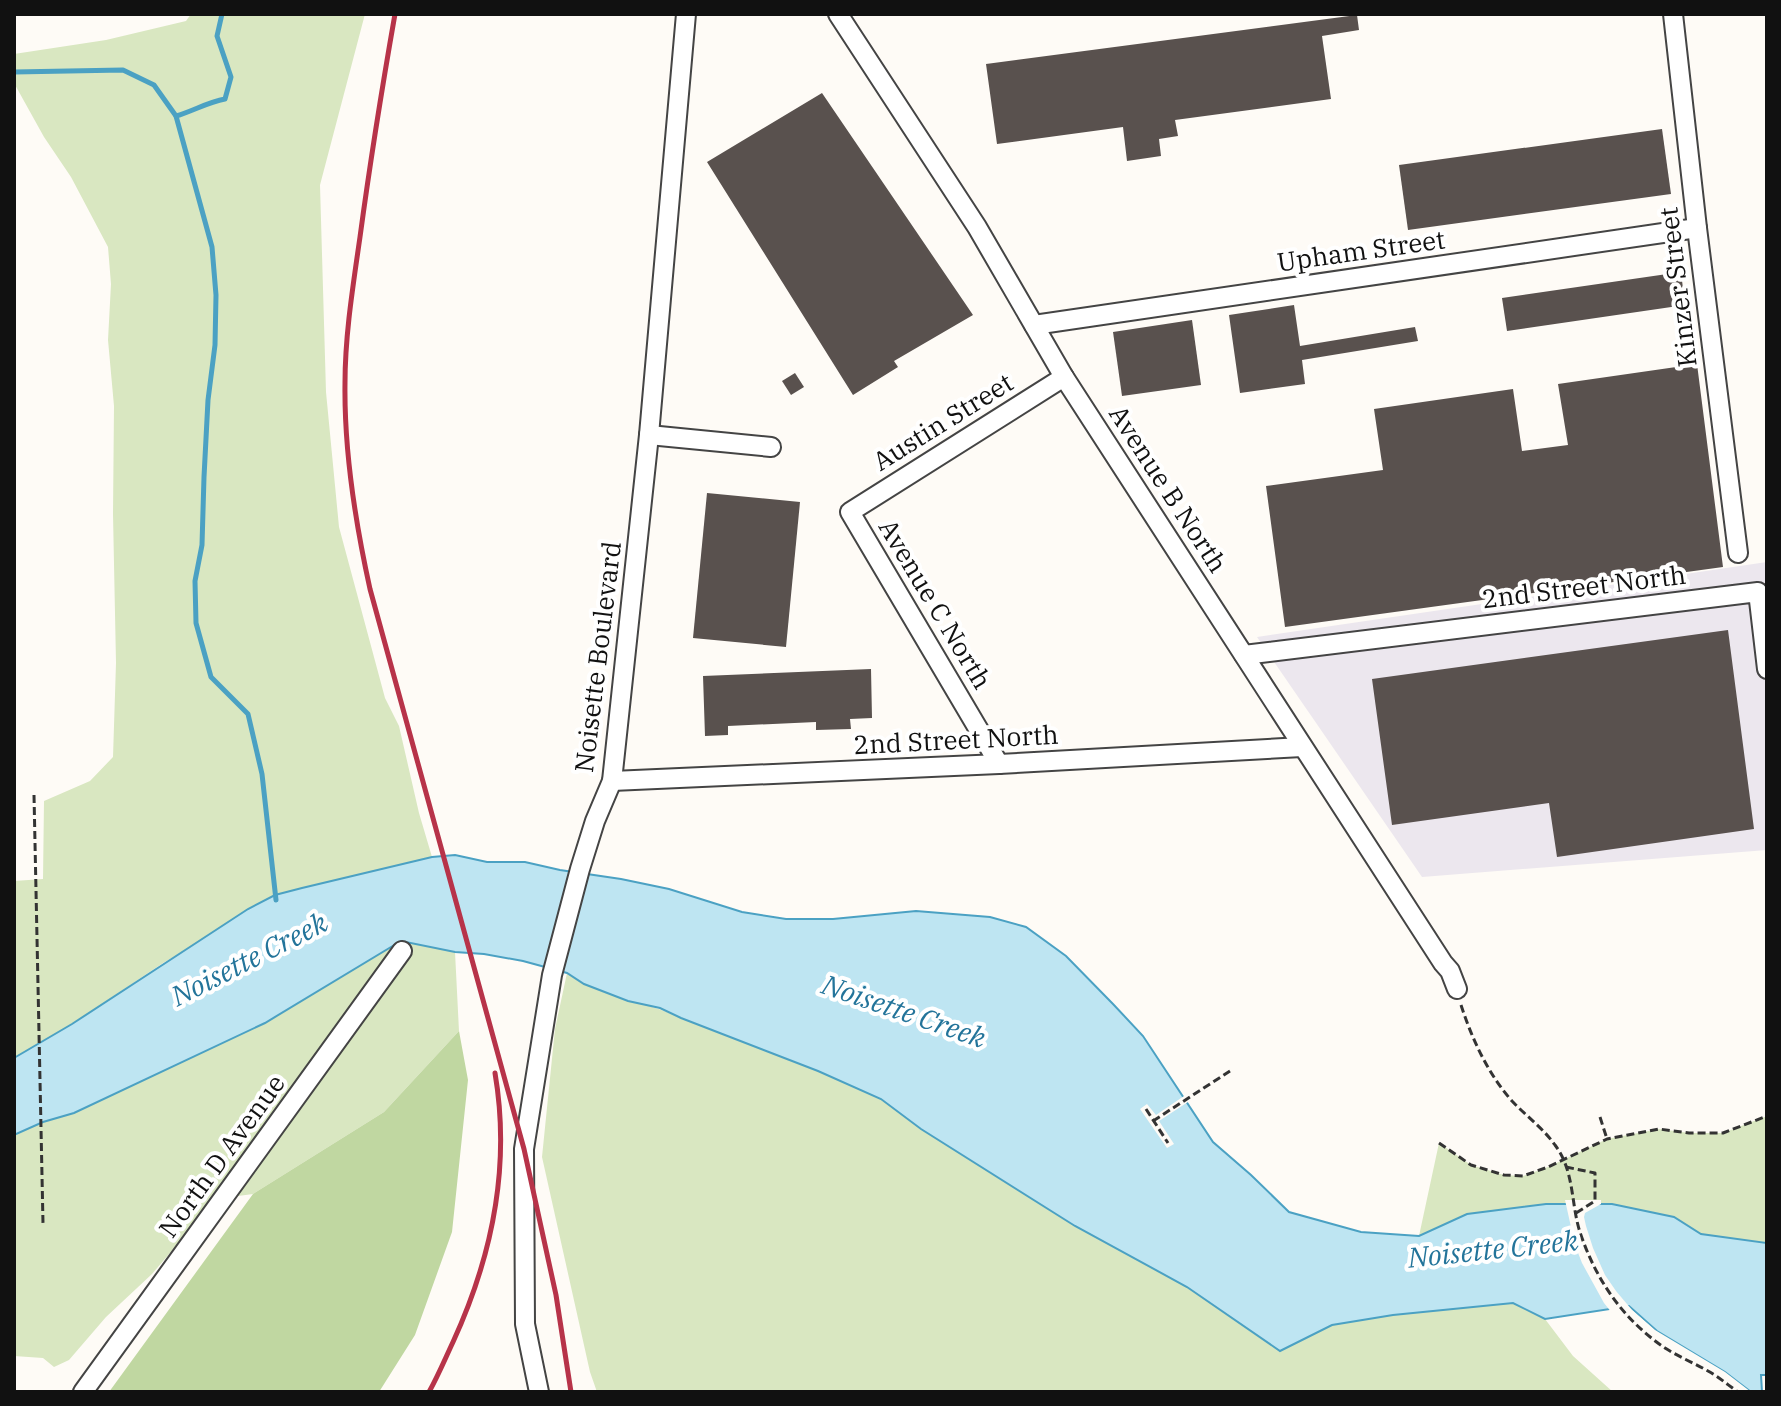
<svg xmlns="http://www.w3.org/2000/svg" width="1781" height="1406" viewBox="0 0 1781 1406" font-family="'IBM Plex Serif',serif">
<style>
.industrial{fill:#ece7ee}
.green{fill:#d9e7c1}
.forest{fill:#c0d7a1}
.water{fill:#bee5f2;stroke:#4ba1c3;stroke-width:2}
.pier{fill:#fefbf6}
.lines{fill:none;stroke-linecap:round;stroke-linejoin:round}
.stream{stroke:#4ba1c3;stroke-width:5}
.building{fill:#59514e}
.minor-casing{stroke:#444;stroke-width:22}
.path{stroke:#333;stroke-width:3;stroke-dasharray:8 4;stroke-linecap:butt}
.minor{stroke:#fff;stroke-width:18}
.rail{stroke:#b73349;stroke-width:5}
.labels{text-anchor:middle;stroke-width:8;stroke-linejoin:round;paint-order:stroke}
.street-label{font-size:26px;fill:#111;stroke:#fff}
.water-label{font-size:28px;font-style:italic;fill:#23749a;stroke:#fff}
</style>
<rect width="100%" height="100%" fill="#fefbf6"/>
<polygon class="industrial" points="1767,562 1767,850 1422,877 1257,637"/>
<g class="green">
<polygon points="191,14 365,14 320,185 326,392 339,527 385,698 399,726 419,813 432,857 383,870 204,939 163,963 72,1024 14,1058 14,881 43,879 44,801 90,781 113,757 116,663 113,514 114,406 108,340 111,284 108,247 71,177 44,137 14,83 14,54 106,40 186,21"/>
<polygon points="401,941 455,952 459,1031 384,1112 253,1194 216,1199 152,1274 106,1317 69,1360 54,1367 43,1358 14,1356 14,1135 43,1122 74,1113 265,1023"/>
<path d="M567 973C603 998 643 1000 681 1018L818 1071 881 1099 921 1129 1075 1226 1187 1287 1280 1351 1332 1325 1394 1315 1513 1303 1545 1319 1573 1356 1613 1392H597L590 1372 542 1157 555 1029Z"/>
<polygon points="1767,1116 1767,1243 1701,1234 1674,1217 1612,1204 1506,1209 1467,1214 1419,1236 1439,1143 1471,1165 1504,1175 1523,1176 1548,1167 1607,1139 1659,1129 1689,1133 1723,1133"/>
</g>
<polygon class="forest" points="459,1031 468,1080 452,1232 415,1335 379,1392 109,1392 253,1194 384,1112"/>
<polygon class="water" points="455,855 487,862 525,862 560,870 621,879 669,889 742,912 786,919 833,919 916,911 990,917 1026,927 1066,956 1113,1004 1143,1036 1213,1142 1251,1175 1289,1212 1361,1232 1419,1236 1467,1214 1546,1204 1612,1204 1674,1217 1701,1234 1767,1243 1767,1375 1761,1375 1762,1392 1751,1392 1725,1372 1657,1331 1629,1306 1545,1319 1513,1303 1393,1315 1332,1325 1280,1351 1187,1287 1075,1226 921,1129 881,1099 818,1071 681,1018 660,1008 628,1001 584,984 567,973 523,961 484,954 455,952 401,941 265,1023 74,1113 43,1122 14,1135 14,1058 72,1024 248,909 275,895 302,888 432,857"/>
<g class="pier">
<polygon points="1187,1094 1191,1100 1159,1121 1174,1144 1167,1148 1140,1109 1147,1104 1156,1115"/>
<polygon points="1565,1200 1601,1200 1601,1204 1585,1213 1584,1217 1586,1226 1593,1248 1605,1275 1616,1291 1632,1310 1655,1330 1725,1372 1751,1392 1745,1392 1722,1375 1655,1334 1628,1310 1612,1313 1604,1303 1582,1263 1575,1245"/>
</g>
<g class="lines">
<g class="stream">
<polyline points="14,72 123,70 154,85 176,116 212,247 216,295 215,345 208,400 204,477 202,545 195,581 196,623 211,677 248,714 262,774 276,900"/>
<path d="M176 116C193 111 208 102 225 99L231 77 217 36 222 14"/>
</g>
</g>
<g class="building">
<polygon points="1357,15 1359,30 1322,36 1331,99 1175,120 1178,136 1159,139 1161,156 1127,161 1123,127 997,144 986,64"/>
<polygon points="822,93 973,315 894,361 898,367 853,395 707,162"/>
<polygon points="1662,129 1671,194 1408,230 1399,165"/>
<polygon points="1681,272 1685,305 1507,331 1502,298"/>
<polygon points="1294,305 1300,346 1415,327 1418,341 1302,360 1305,384 1240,393 1229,315"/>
<polygon points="1192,320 1201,385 1122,396 1113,332"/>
<polygon points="1697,364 1723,567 1285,627 1266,486 1383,470 1374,409 1513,389 1522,451 1568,445 1558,384"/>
<polygon points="795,373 804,387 791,395 782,381"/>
<polygon points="707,493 800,502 786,647 693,638"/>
<polygon points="1728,630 1754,829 1557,857 1549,803 1392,825 1372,679"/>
<polygon points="871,669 872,718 850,719 851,729 816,730 816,722 728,726 728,735 705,736 703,676"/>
</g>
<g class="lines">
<defs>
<g id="minor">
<polyline points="838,14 977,227 1064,377 1443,963 1450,971 1457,989"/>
<polyline points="1673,14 1697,228 1738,553"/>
<polyline points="1034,325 1697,228"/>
<polyline points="649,435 771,447"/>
<polyline points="1244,655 1758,592 1767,669"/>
<polyline points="999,764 850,512 1064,377"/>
<polyline points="612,781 999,764 1302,747"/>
<polyline points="83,1392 402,951"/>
<polyline points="539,1392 525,1324 524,1149 552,975 580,869 595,821 612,781 649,435 686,14"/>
</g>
</defs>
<use href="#minor" class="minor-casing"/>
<g class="path">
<polyline points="34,795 43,1223"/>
<path d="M1461 1005C1472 1039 1488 1074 1512 1101 1526 1116 1543 1128 1555 1145 1576 1173 1570 1207 1582 1238 1598 1283 1625 1321 1665 1348 1679 1357 1694 1363 1708 1371 1719 1377 1728 1385 1738 1392"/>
<polyline points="1146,1109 1168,1143"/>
<polyline points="1600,1117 1607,1139"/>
<polyline points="1153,1121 1230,1071"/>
<polyline points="1439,1143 1471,1165 1504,1175 1523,1176 1548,1167 1607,1139 1659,1129 1689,1133 1723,1133 1767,1116"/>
<polyline points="1566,1167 1595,1173 1595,1201 1576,1213"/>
</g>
<use href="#minor" class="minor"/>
<g class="rail">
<path d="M395 14C382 88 370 163 360 237 353 286 345 335 345 383 344 453 355 521 370 589L524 1149 556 1295 571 1392"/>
<path d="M429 1392C438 1376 445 1359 453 1342 492 1257 511 1167 495 1073"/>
</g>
</g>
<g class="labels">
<g class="street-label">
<text transform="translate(1361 251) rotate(-8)" y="9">Upham Street</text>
<text transform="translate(1678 287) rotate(-97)" y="9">Kinzer Street</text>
<text transform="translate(943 422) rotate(-32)" y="9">Austin Street</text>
<text transform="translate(1168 489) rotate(57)" y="9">Avenue B North</text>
<text transform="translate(1584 587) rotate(-7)" y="9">2nd Street North</text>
<text transform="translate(935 604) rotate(59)" y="9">Avenue C North</text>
<text transform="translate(598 657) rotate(-83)" y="9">Noisette Boulevard</text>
<text transform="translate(956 740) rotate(-3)" y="9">2nd Street North</text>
<text transform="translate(222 1156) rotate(-54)" y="9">North D Avenue</text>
</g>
<g class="water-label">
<text transform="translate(249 959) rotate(-27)" y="10">Noisette Creek</text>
<text transform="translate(904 1011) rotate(19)" y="10">Noisette Creek</text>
<text transform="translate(1493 1249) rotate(-6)" y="10">Noisette Creek</text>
</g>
</g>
<rect width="1781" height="1406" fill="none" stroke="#111111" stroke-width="32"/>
</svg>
